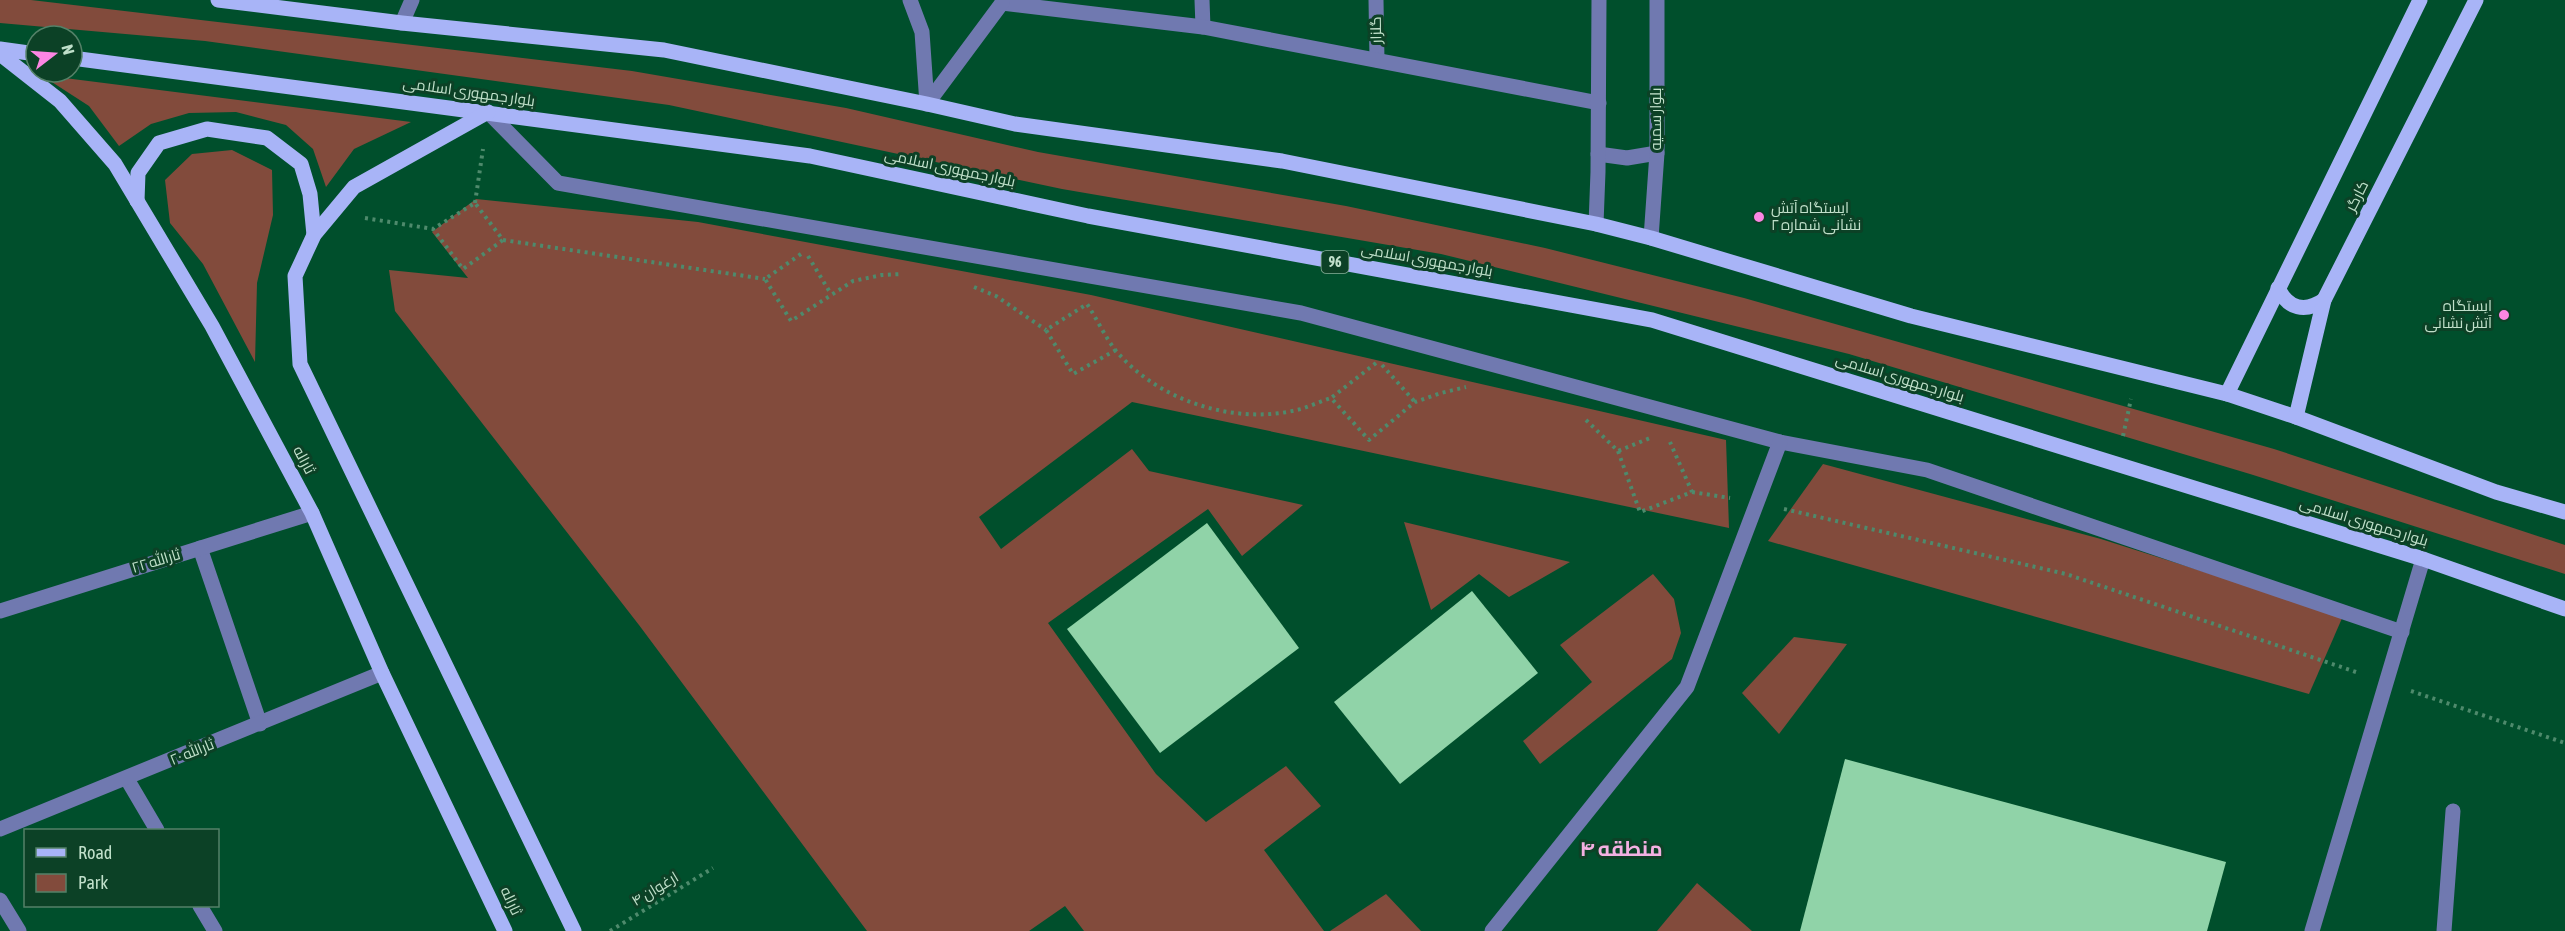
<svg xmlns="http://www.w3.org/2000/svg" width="2565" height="931" viewBox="0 0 2565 931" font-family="'Asap Condensed',Cairo,sans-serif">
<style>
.green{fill:#824b3c}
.building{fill:#90d3a8}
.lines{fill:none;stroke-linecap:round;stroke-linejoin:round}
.path{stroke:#4e8a6c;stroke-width:4;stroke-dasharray:3 4.5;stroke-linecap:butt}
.minor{stroke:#7079b0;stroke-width:15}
.major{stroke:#a8b4f7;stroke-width:15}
.poi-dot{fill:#fc86e3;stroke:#0c4126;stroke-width:2}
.labels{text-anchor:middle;stroke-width:6;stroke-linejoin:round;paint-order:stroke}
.shield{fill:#0c4126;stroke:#8ab099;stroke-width:1.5}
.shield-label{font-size:14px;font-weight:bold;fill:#c0e0ca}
.street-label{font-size:15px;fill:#c0e0ca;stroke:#0c4126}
.poi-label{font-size:15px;fill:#c0e0ca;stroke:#0c4126;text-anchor:start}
.district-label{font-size:21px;font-weight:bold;fill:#f3b0e2;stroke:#0c4126}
</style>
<rect width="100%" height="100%" fill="#004f2c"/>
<g class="green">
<polygon points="0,0 31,0 632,71 846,108 1038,152 1346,206 1545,248 1744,298 2274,449 2565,545 2565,574 2250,474 1849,354 1441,254 1062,189 669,105 205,41 0,23"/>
<polygon points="41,75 411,122 354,149 326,187 313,149 286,125 236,112 189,113 151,124 119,146 89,106"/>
<polygon points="232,150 272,170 273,215 257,283 255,362 203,264 170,223 165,180 192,154"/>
<polygon points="476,199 698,222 1091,295 1726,440 1729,528 1132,402 979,517 1001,549 1132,449 1149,471 1303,505 1242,556 1208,509 1048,623 1156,774 1206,822 1286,766 1321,806 1264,850 1324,931 1084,931 1065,906 1029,931 867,931 639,625 395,311 389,270 468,278 432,232"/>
<polygon points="1823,464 2101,539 2343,616 2309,694 1768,541"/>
<polygon points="1404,522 1570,562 1509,597 1479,574 1431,610"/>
<polygon points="1653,574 1674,599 1681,633 1672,659 1540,764 1523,741 1592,682 1560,645"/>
<polygon points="1794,637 1847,644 1779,734 1742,693"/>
<polygon points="1697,883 1752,931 1657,931"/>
<polygon points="1386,894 1421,931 1330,931"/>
</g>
<g class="building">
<polygon points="1207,523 1299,648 1160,753 1067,629"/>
<polygon points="1472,591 1538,673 1400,784 1334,702"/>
<polygon points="1845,759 2226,862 2207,931 1800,931"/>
</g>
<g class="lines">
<g class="path">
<polyline points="475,203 483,149"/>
<polyline points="365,218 433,229 475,203 503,240 463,269 433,229"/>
<polyline points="503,240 765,279"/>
<polyline points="801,254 765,279 791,321 853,281 882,275 902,274"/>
<polyline points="808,256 831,294"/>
<polyline points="974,287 996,296 1046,330"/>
<path d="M1116 350 1073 374 1046 330 1087 304C1097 319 1105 337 1116 351 1160 402 1236 426 1301 409 1311 406 1321 401 1331 398"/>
<polyline points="1376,363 1331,398 1369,440 1415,402 1441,393 1466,387"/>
<polyline points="1382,365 1415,402"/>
<polyline points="1586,420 1618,451 1650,438"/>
<polyline points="2123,436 2131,399"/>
<polyline points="1618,451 1640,512 1692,492 1670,442"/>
<polyline points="1692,492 1730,498"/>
<polyline points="1784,509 2066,574 2359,673"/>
<polyline points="2411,691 2565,743"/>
<polyline points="610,931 713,868"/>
</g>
<g class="minor">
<polyline points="910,0 922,32 927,104"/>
<polyline points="1202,0 1203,27"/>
<polyline points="1376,0 1377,60"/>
<polyline points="1002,3 1203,27 1599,103"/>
<polyline points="402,23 412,0"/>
<polyline points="927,104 1002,3"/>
<polyline points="488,112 558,183 1301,313 1780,442 1927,470 2402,632"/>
<polyline points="1598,154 1627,158 1657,153"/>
<polyline points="1596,224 1598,172 1599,0"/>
<polyline points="1651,238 1657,153 1657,0"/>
<polyline points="200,548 260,724"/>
<polyline points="0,611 312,513"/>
<polyline points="127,779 157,830"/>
<polyline points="0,829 382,673"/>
<polyline points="0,900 19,931"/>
<polyline points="200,906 215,931"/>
<polyline points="1492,931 1687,687 1780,442"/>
<polyline points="2312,931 2423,559"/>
<polyline points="2444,931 2453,811"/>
</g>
<g class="major">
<polyline points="218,0 402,23 664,50 927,104 1015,124 1282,161 1596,224 1651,238 1911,316 2227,394 2296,417 2496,492 2565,512"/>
<polyline points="0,49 36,54"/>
<polyline points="0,54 60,101 115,164 212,326 312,513 382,673 505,931"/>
<polyline points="72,58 810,156 1088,216 1652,320 2423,559 2565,609"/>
<polyline points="488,112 354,187 314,235 295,276 300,364 574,931"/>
<polyline points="137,201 138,173 159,143 207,129 267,138 301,164 310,194 314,235"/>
<path d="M2278 288C2288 309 2305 313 2324 300"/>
<polyline points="2227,394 2420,0"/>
<polyline points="2296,417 2324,300 2476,0"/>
</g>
</g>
<g class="poi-dot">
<circle cx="1759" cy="217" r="6"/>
<circle cx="2504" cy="315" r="6"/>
</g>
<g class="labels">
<rect class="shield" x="1321.5" y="251" width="27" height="22" rx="4.5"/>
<g class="shield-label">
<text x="1335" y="267">96</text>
</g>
<g class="street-label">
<text transform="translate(1376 30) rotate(-91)" y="5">گلزار</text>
<text transform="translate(469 92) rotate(8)" y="5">بلوار جمهوری اسلامی</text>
<text transform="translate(1656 119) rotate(-90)" y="5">بلوار سمیه</text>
<text transform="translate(950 168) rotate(12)" y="5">بلوار جمهوری اسلامی</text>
<text transform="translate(2357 196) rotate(-63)" y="5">کارگر</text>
<text transform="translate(1427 260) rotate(10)" y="5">بلوار جمهوری اسلامی</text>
<text transform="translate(1900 378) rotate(17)" y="5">بلوار جمهوری اسلامی</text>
<text transform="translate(304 460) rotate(62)" y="5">ثاراله</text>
<text transform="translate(2364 522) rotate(17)" y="5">بلوار جمهوری اسلامی</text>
<text transform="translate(156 561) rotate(-17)" y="5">ثارالله ۲۲</text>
<text transform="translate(192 752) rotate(-22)" y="5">ثارالله ۲۰</text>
<text transform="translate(655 889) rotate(-31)" y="5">ارغوان ۴</text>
<text transform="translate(511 901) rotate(65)" y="5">ثاراله</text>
</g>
<g class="poi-label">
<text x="1771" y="213">ایستگاه آتش<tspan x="1771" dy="17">نشانی شماره ۲</tspan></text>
<text x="2492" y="311" text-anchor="end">ایستگاه<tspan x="2492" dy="17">آتش نشانی</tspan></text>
</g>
<g class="district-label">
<text x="1621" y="856">منطقه ۴</text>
</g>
</g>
<rect x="24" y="829" width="195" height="78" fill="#0c4126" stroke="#548168" stroke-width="1.5"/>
<rect x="36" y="848" width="30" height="9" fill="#a8b4f7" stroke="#548168" stroke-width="1.5"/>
<text x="78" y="859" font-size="18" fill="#c0e0ca">Road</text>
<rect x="36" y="874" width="30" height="18" fill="#824b3c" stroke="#548168" stroke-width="1.5"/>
<text x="78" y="889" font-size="18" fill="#c0e0ca">Park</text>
<g transform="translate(54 54) rotate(73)"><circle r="28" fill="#0c4126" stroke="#548168" stroke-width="1.5"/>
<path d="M0-4.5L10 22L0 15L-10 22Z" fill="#fc86e3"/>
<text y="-9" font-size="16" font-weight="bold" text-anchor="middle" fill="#c0e0ca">N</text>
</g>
</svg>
